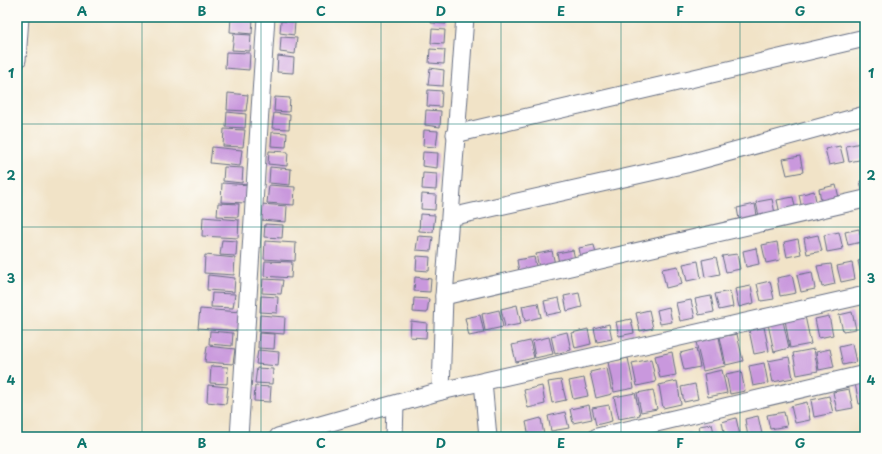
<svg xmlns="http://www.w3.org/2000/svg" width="882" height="454" viewBox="0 0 882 454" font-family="'Playpen Sans',sans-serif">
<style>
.building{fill:#c998dd}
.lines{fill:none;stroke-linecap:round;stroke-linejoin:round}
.minor-casing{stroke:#666e83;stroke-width:19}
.minor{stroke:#fff;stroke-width:17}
.grid{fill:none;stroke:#0f766e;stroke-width:1;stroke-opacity:0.55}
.neatline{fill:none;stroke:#0f766e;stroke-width:1.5}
.grid-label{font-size:13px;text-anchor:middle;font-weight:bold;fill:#0f766e}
</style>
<rect width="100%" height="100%" fill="#fdfcf7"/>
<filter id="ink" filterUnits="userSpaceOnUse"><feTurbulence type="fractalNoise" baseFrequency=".025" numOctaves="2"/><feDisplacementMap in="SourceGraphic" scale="8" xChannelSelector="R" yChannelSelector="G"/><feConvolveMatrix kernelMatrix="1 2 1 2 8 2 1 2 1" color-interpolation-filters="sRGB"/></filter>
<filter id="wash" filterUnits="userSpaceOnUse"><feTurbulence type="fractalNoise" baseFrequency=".012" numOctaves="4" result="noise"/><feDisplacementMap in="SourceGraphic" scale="16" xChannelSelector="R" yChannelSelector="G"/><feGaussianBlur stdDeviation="0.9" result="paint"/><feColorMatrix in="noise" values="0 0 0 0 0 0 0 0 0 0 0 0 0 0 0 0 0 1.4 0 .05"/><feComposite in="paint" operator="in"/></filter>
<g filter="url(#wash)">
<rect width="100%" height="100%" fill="#f1e3c7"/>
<g id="blocks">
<g class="building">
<polygon points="231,17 253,18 252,34 230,32"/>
<polygon points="432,17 446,17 446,24 431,23"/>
<polygon points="281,21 295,22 294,35 280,33"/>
<polygon points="432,29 445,30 444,44 431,43"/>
<polygon points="234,34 251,35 250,51 232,50"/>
<polygon points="281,37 297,38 295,54 280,52"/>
<polygon points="430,49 445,50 444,64 429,63"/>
<polygon points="226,52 250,53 249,70 225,68"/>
<polygon points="278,56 294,58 293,73 277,72"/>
<polygon points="430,68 444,70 443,86 428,85"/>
<polygon points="428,90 442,91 441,107 427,106"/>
<polygon points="228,93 248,95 246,111 227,110"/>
<polygon points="275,97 290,98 289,112 274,111"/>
<polygon points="426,110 441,111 440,127 425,125"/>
<polygon points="227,112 246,114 245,128 226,127"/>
<polygon points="274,113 290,115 289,129 272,128"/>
<polygon points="224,129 245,130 243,147 223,146"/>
<polygon points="424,130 438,131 436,147 423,146"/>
<polygon points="272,132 287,133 286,147 271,146"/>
<polygon points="861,143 864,159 849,162 846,146"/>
<polygon points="840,146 844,162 829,165 825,149"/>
<polygon points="212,147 242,150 240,166 210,163"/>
<polygon points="269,151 288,152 287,166 268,164"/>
<polygon points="423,152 438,153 437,168 422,166"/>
<polygon points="800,156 803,172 787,175 783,159"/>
<polygon points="224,167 243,168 242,183 223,181"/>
<polygon points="270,167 291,169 290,185 269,183"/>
<polygon points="423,173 437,174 436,190 422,189"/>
<polygon points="865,180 865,194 863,195 860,181"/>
<polygon points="222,183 249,185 247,203 221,202"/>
<polygon points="269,185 295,187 294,205 267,203"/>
<polygon points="836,185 840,202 822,206 819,189"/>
<polygon points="814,191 817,206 802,209 799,195"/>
<polygon points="422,194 436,195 435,210 421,209"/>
<polygon points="793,197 796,211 780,214 777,200"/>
<polygon points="772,199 776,218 760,221 756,202"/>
<polygon points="218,203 239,204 238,217 217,216"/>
<polygon points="261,204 287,206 286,222 260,220"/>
<polygon points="755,204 758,221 740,225 737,208"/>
<polygon points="420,214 435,215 433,232 419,231"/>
<polygon points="203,217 239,220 238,238 202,236"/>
<polygon points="265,224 283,225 282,238 264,237"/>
<polygon points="859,229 862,242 848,245 845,232"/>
<polygon points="839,232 843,249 827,252 824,235"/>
<polygon points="818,235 822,251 807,254 804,238"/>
<polygon points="418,236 433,237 431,251 416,250"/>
<polygon points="798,239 801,254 787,257 784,242"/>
<polygon points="222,240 237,241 236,256 220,255"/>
<polygon points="265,241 296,243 295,261 264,259"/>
<polygon points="777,242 780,260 766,263 762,245"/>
<polygon points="594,245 597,259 582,262 579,248"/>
<polygon points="756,248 759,264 746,267 743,251"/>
<polygon points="573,250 576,264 560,268 557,253"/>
<polygon points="552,251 556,269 540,272 536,254"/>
<polygon points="737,254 740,269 726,272 722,256"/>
<polygon points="205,255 235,258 234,275 204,273"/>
<polygon points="417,256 430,257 429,271 416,270"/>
<polygon points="534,257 538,274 520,278 517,260"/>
<polygon points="716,257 720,274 705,277 702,260"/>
<polygon points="865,259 865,278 862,279 858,261"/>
<polygon points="265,261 292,262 291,278 264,276"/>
<polygon points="698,261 701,278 687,281 683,264"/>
<polygon points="852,263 855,279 841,282 837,266"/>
<polygon points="831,264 835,284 822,287 817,266"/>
<polygon points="678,266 682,284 666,288 662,269"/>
<polygon points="812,272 815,289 801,292 797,275"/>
<polygon points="208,275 235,278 234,292 207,290"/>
<polygon points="792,275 796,293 780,296 777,278"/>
<polygon points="415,277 431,279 430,292 414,291"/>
<polygon points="263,279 283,280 281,294 262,293"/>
<polygon points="770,281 774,299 761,301 757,284"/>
<polygon points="751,286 754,303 739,307 735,289"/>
<polygon points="730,291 733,307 719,310 715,294"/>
<polygon points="212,293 235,294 233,308 211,307"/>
<polygon points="579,293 582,307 567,311 564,296"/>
<polygon points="261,296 278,297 277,313 260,312"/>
<polygon points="711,296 714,312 699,315 695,299"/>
<polygon points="414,298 429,299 427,313 413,312"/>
<polygon points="559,298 562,312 547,315 544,301"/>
<polygon points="691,300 695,318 680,321 676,303"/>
<polygon points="538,303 541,317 525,321 522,306"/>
<polygon points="517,305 521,324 505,327 501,309"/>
<polygon points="669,307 672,322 660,324 657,310"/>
<polygon points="200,309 241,312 239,331 198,328"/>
<polygon points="499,310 503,327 485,331 482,314"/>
<polygon points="649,310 653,328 640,331 636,313"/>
<polygon points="852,312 856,329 843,331 839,315"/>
<polygon points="260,315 285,317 284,334 259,332"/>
<polygon points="480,315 484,333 469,336 465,318"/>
<polygon points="805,316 811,344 790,348 785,320"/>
<polygon points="829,316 833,335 819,338 815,319"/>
<polygon points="631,319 634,333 619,336 616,322"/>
<polygon points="411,321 427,323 426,338 410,337"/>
<polygon points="783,321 789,348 774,352 768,324"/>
<polygon points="609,324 612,339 597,342 594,328"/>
<polygon points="764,327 769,351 754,354 749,330"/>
<polygon points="588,329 591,344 575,348 572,333"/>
<polygon points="210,331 233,333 232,346 209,344"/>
<polygon points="567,332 571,350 555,354 551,336"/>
<polygon points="259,333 275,334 274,349 258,348"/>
<polygon points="737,334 743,361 726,365 720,337"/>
<polygon points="865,335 865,353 864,353 861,336"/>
<polygon points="549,337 553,354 535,358 532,341"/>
<polygon points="719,337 725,366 703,371 696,342"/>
<polygon points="530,341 534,358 516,362 512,345"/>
<polygon points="852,344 856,362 843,365 839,347"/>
<polygon points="207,346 235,349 233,364 205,362"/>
<polygon points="696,349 700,367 684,370 680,353"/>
<polygon points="814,349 818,371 797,375 793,353"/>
<polygon points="830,349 834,367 819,370 816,352"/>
<polygon points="258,350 279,352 278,366 256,364"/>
<polygon points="672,352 676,375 660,378 655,356"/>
<polygon points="789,357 793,378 773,382 768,361"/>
<polygon points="628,358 634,388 614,392 608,362"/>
<polygon points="651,359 656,382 637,386 632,363"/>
<polygon points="764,363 768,383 753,386 749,366"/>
<polygon points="211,366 228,367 227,384 210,383"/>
<polygon points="257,368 273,369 272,384 255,383"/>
<polygon points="607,368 612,394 596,398 590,372"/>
<polygon points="722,370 727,393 708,397 704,374"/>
<polygon points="741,371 745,391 730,394 726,374"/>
<polygon points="584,378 588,396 573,399 569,381"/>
<polygon points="561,380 566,400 552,403 548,382"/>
<polygon points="677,381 681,404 663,408 659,385"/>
<polygon points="865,381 865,403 859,404 855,383"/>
<polygon points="695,384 698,399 684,402 681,387"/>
<polygon points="208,385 228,387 226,404 207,402"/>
<polygon points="255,386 271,387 270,402 254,401"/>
<polygon points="542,386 545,404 528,408 524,390"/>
<polygon points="849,389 853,408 837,411 833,392"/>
<polygon points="653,390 657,409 641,412 637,393"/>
<polygon points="635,393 640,415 619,419 614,397"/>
<polygon points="829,396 833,413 814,417 811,400"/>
<polygon points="807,402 810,420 795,423 791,406"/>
<polygon points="589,405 592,419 573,423 570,409"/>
<polygon points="609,405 612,421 596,425 592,408"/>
<polygon points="565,412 569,428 551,431 548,416"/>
<polygon points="784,412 787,426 770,429 767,415"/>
<polygon points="758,416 762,434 748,437 745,419"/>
<polygon points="541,418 544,435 529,437 526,422"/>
<polygon points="736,418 740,436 725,437 722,422"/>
<polygon points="712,424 715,437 701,437 699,426"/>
<polygon points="690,432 691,437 675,437 675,435"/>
</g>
</g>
</g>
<g filter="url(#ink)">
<use href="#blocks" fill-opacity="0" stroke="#666e83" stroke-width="1"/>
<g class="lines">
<defs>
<g id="minor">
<polyline points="17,60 20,17"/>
<polyline points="455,134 865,38"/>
<polyline points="451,217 686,164 865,115"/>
<polyline points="444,296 865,199"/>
<polyline points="483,382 488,437"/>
<polyline points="441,391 444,296 465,17"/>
<polyline points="239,437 266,17"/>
<polyline points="278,437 441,391 865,295"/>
<polyline points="394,437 395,405"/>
<polyline points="597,437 865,374"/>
</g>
</defs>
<use href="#minor" class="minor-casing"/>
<use href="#minor" class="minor"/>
</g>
</g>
<path class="grid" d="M142 17V437M261 17V437M381 17V437M501 17V437M621 17V437M740 17V437M17 124H865M17 227H865M17 330H865"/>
<rect width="882" height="454" fill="none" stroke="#fdfcf7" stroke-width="44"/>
<rect x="22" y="22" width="838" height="410" class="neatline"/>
<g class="grid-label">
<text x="82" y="16">A</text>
<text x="202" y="16">B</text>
<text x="321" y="16">C</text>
<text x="441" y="16">D</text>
<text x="561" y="16">E</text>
<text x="680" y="16">F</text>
<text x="800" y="16">G</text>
<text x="11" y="78">1</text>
<text x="871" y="78">1</text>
<text x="11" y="180">2</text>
<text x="871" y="180">2</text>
<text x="11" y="283">3</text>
<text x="871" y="283">3</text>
<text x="11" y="385">4</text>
<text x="871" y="385">4</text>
<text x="82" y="448">A</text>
<text x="202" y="448">B</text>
<text x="321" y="448">C</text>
<text x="441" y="448">D</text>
<text x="561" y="448">E</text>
<text x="680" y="448">F</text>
<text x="800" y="448">G</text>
</g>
</svg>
